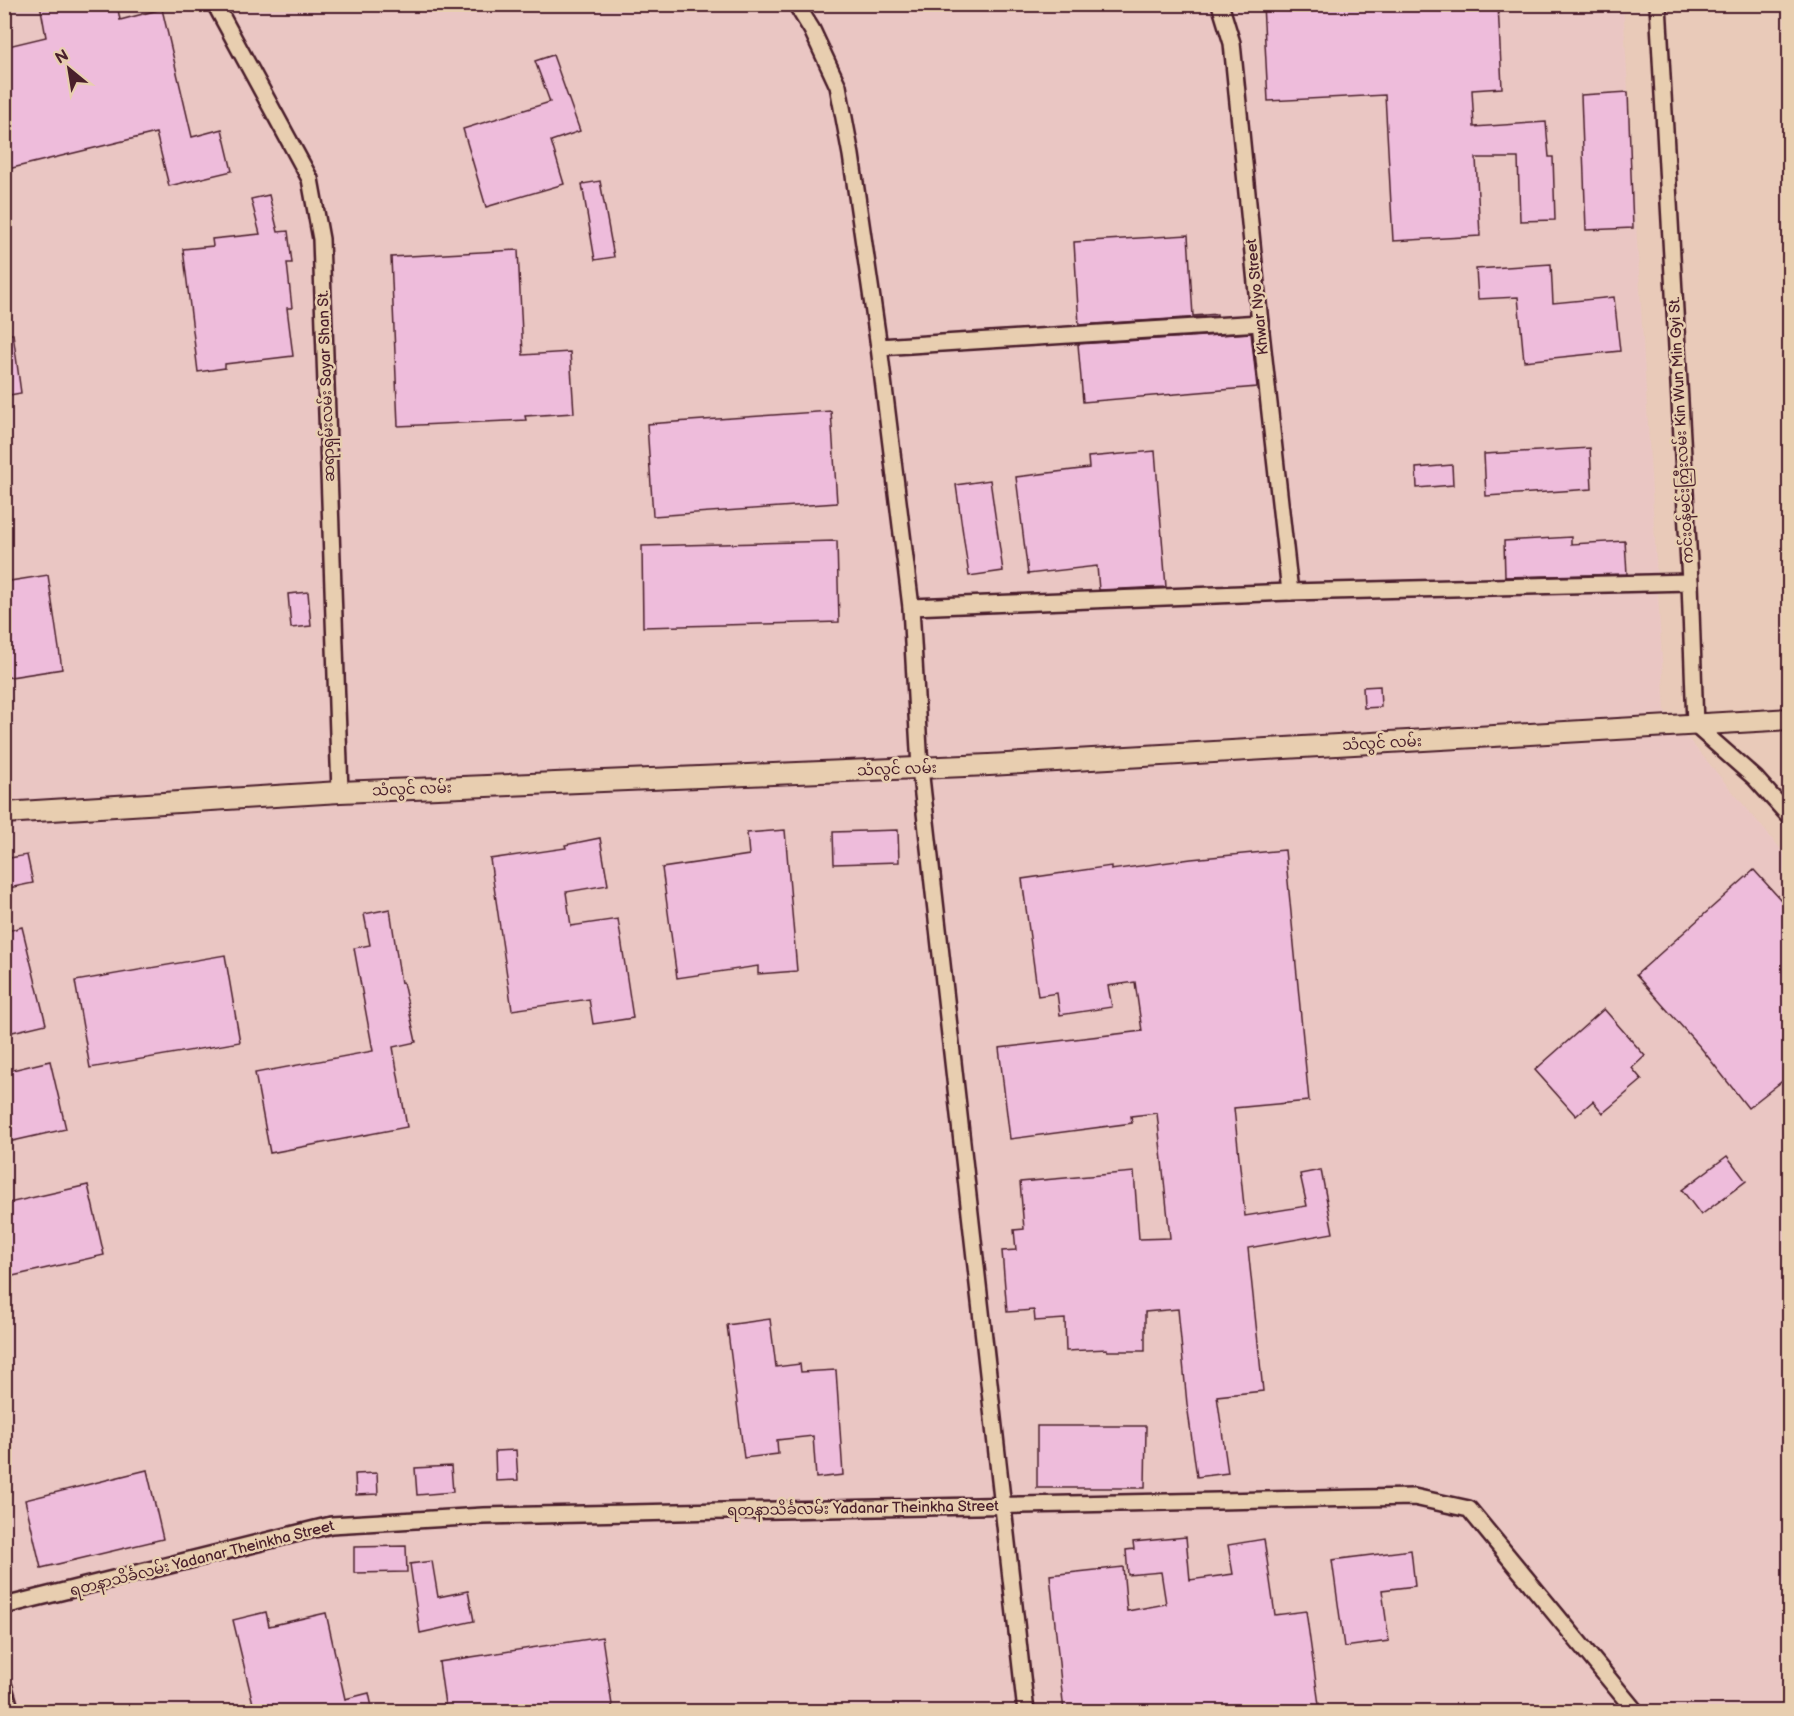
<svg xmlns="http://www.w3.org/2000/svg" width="1794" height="1716" viewBox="0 0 1794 1716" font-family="'Balsamiq Sans','Noto Sans Myanmar',sans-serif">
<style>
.built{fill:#eac6c3}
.building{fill:#eebcdb;stroke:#4a1f2b;stroke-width:1.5}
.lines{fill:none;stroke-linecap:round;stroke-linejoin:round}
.street-casing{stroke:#4a1f2b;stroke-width:20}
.secondary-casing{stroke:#4a1f2b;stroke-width:24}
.street{stroke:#e8ceb0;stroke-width:15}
.secondary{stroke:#e8ceb0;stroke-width:20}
.labels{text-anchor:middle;stroke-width:5;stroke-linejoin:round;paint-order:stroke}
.street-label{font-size:15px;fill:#4a1f2b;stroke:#e8ceb0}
</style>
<rect width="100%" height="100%" fill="#e9cab9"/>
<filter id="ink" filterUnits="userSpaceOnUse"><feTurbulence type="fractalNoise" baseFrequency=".0167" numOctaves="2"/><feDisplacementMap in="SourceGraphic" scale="12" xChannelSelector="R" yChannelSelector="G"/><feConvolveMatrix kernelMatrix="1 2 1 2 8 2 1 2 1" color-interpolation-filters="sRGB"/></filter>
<g filter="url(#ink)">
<polygon class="built" points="5,5 1623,5 1665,711 1789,859 1789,1711 5,1712"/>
<g class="building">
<polygon points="40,4 117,4 120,20 162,9 192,137 222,129 232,171 169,186 156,133 4,170 4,47 46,37"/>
<polygon points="1263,4 1498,4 1502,88 1472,90 1474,127 1546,122 1549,157 1553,157 1555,220 1520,221 1518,158 1476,158 1480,236 1393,241 1385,95 1268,101"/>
<polygon points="553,55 580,131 551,141 564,184 486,207 463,129 550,102 535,61"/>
<polygon points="1628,92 1633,228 1586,230 1581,95"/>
<polygon points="600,181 614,257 595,260 582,184"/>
<polygon points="269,195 278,232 288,231 292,263 287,263 292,308 287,308 293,356 225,364 225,368 198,372 183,249 213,246 212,239 260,234 251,199"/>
<polygon points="1188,235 1193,316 1217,314 1217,316 1079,325 1074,242"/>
<polygon points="518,250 523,355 570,352 574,413 525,416 526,420 398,426 391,257"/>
<polygon points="1551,264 1553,303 1614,297 1620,351 1524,361 1518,297 1478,299 1476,269"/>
<polygon points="1251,333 1257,387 1083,402 1078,344"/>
<polygon points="4,334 13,334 21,393 4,396"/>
<polygon points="831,411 837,503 653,516 647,424"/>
<polygon points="1590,448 1592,489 1486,496 1484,454"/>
<polygon points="1155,451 1166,587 1099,590 1097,566 1028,574 1016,477 1089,468 1088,457"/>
<polygon points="1452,465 1453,485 1417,488 1416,468"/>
<polygon points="990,480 1003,571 969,576 956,485"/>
<polygon points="1571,537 1571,544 1625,541 1627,574 1505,577 1504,541"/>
<polygon points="837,541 839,622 643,627 642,546"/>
<polygon points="48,575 62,669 4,678 4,582"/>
<polygon points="308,592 311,626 291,628 288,594"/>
<polygon points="1380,686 1381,707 1364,708 1363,687"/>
<polygon points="785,830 797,971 758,974 758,966 677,978 662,868 749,855 747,833"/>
<polygon points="898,830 899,862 834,864 833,832"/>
<polygon points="600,838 608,885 566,892 571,926 618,919 633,1018 593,1024 589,999 512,1010 490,859 566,848 565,845"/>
<polygon points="1285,850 1309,1101 1234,1108 1245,1216 1307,1206 1300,1174 1321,1170 1333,1233 1248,1248 1263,1391 1217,1396 1228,1473 1197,1477 1187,1404 1178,1309 1145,1312 1145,1351 1107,1351 1107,1349 1066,1351 1065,1319 1035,1321 1034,1310 1007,1312 1002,1251 1016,1250 1014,1230 1024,1229 1020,1182 1134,1172 1139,1239 1170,1238 1157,1113 1131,1116 1132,1123 1010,1139 999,1048 1142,1031 1135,982 1108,986 1112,1007 1060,1015 1057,993 1038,996 1022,879 1111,866 1111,870 1191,859"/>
<polygon points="27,855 33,883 4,889 4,859"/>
<polygon points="1754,870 1790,910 1790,1075 1748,1108 1701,1048 1636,975"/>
<polygon points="390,909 401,983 403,982 416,1042 393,1047 407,1127 270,1153 255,1073 373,1051 354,948 370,945 364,914"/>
<polygon points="22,927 46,1024 4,1034 4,932"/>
<polygon points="225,955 240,1042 90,1068 75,981"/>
<polygon points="1604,1009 1645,1056 1632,1068 1642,1080 1603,1113 1593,1101 1576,1116 1535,1070"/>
<polygon points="50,1061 66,1129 4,1143 4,1072"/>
<polygon points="1727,1156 1746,1181 1701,1215 1682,1190"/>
<polygon points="88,1185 104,1255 4,1278 4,1204"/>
<polygon points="770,1319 776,1367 800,1364 801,1372 836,1370 843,1475 816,1478 813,1436 777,1440 778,1454 744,1458 727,1325"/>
<polygon points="1037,1426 1146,1426 1145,1488 1037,1488"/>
<polygon points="516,1450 518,1480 496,1481 495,1451"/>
<polygon points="451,1466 453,1492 417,1495 415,1468"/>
<polygon points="147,1470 163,1539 41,1568 25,1500"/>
<polygon points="377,1473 378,1494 356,1495 355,1474"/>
<polygon points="1186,1537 1190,1580 1233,1574 1228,1545 1264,1539 1275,1615 1306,1611 1320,1712 1064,1712 1050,1575 1123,1567 1127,1611 1166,1604 1161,1572 1128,1575 1126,1550 1134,1549 1133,1542"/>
<polygon points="406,1546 407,1572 354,1573 354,1547"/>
<polygon points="1411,1550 1415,1586 1382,1590 1389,1641 1344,1647 1332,1560"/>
<polygon points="432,1561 438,1597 468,1591 474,1621 420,1633 410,1564"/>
<polygon points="266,1612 269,1626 326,1613 345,1699 369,1693 373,1712 255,1712 233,1620"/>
<polygon points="602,1637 613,1712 446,1712 439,1662"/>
</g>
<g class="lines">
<defs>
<g id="street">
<polyline points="215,4 310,179 321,239 340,792"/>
<polyline points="796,4 812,30 838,86 851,155 879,347 911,607 920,768 1026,1712"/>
<polyline points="1220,4 1232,43 1260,323 1290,592"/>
<polyline points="1658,4 1690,582 1695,725 1755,778 1790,817"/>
<polyline points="879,347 1260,323"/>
<polyline points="911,607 1290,592 1690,582"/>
<polyline points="4,1606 331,1525 483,1516 1414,1497 1469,1509 1636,1712"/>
<polyline points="4,1687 11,1712"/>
</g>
<polyline id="secondary" points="4,813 340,792 989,765 1790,719"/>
</defs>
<use href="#street" class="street-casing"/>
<use href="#secondary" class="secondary-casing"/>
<use href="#street" class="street"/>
<use href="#secondary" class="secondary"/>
</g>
</g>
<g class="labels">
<g class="street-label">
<text transform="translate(1257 297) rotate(-96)" y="5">Khwar Nyo Street</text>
<text transform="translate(326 386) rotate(-92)" y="5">ဆရာရှမ်းလမ်း Sayar Shan St.</text>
<text transform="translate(1681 430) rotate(-93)" y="5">ကင်းဝန်မင်းကြီးလမ်း Kin Wun Min Gyi St.</text>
<text transform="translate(1382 743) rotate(-3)" y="5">သံလွင် လမ်း</text>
<text transform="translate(897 769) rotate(-2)" y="5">သံလွင် လမ်း</text>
<text transform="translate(412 789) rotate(-2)" y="5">သံလွင် လမ်း</text>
<text transform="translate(863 1508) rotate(-1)" y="5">ရတနာသိင်္ခလမ်း Yadanar Theinkha Street</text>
<text transform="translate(202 1558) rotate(-14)" y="5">ရတနာသိင်္ခလမ်း Yadanar Theinkha Street</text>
</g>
</g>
<rect width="1794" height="1716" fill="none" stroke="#e8ceb0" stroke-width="24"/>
<rect x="12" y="12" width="1770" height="1692" fill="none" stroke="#4a1f2b" stroke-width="2" filter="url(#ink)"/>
<g transform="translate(69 69) rotate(330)" stroke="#e8ceb0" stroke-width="4.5" paint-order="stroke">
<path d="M0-4.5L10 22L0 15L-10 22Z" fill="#4a1f2b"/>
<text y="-9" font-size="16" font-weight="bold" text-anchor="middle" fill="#4a1f2b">N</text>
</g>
</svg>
